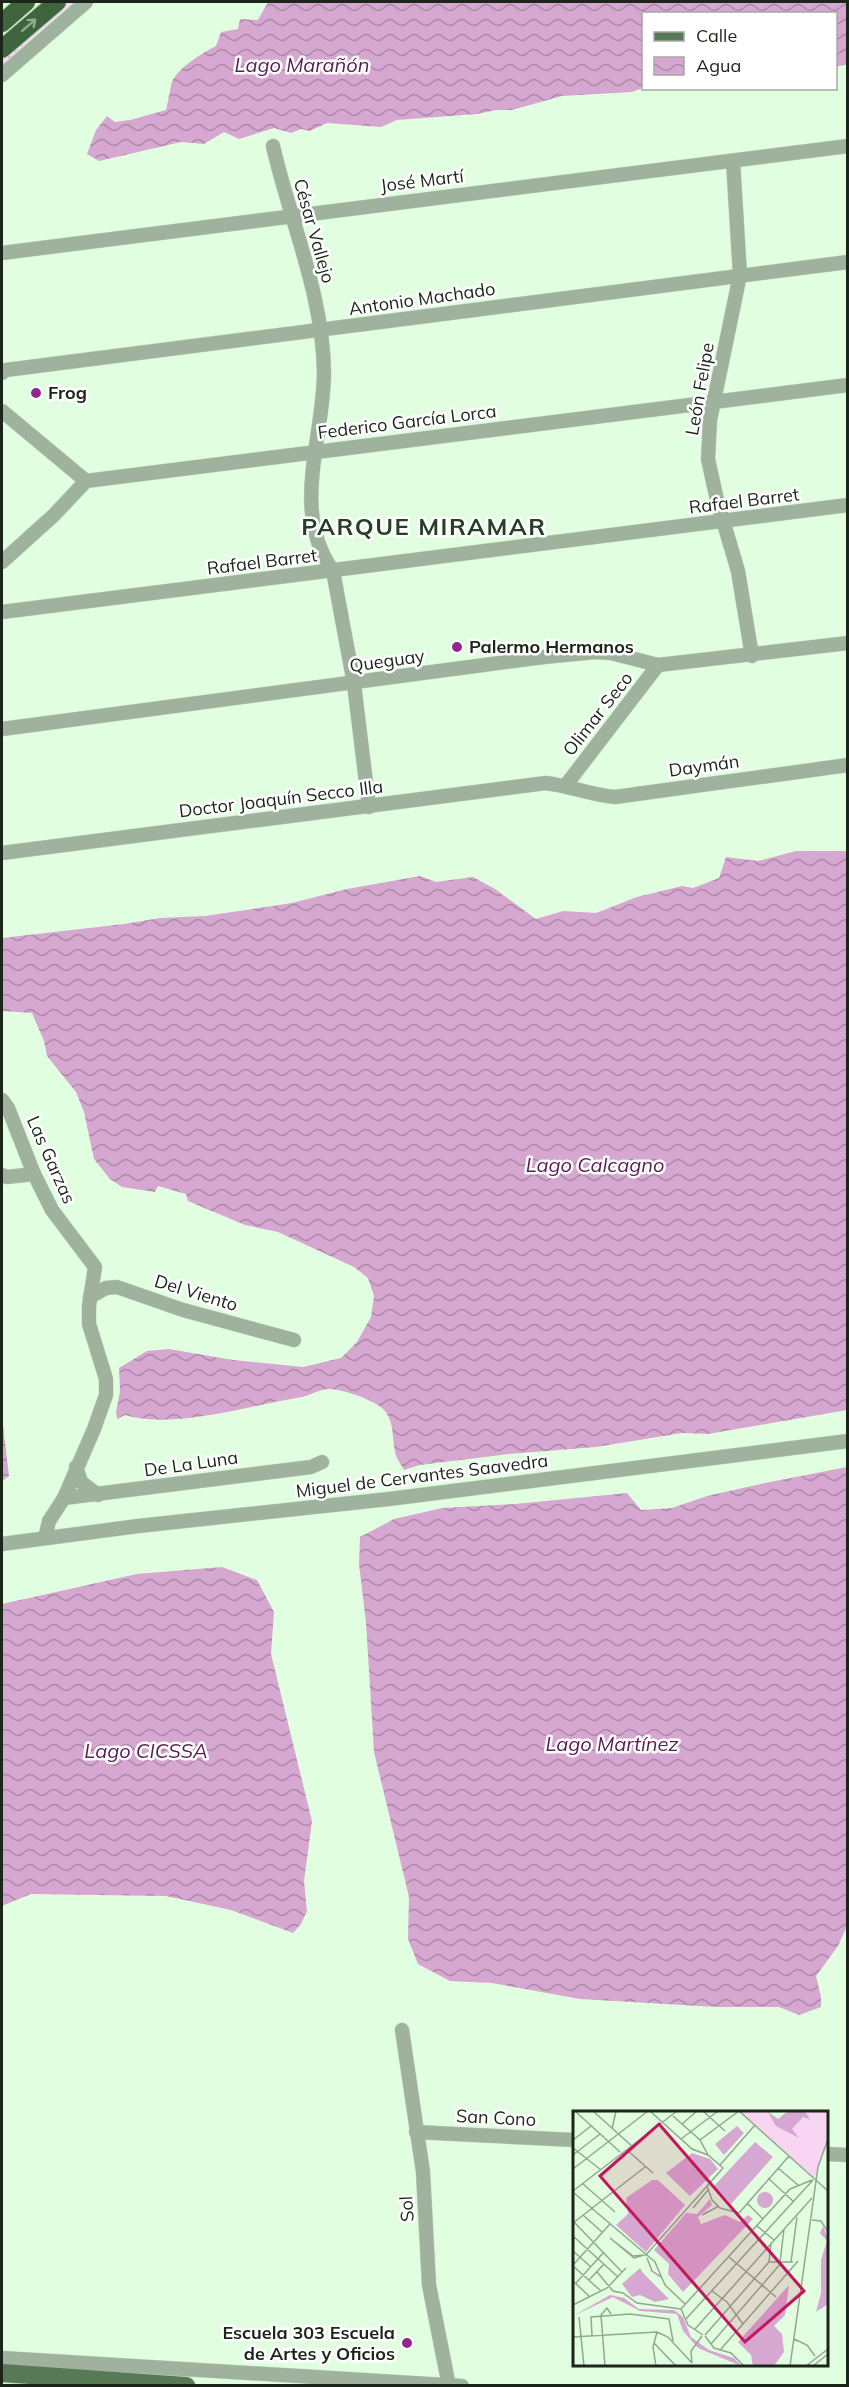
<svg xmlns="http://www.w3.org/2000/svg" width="849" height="2387" viewBox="0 0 849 2387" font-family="Mulish,sans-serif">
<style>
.grass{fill:url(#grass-dots)}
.water{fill:url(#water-waves)}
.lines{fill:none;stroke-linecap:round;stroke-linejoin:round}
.minor-casing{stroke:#c2dbc0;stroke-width:15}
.major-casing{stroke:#c2dbc0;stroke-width:20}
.highway-casing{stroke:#c2dbc0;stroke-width:20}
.minor{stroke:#9fb29e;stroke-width:14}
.major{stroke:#587956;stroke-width:18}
.highway{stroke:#3f653d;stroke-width:18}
.oneway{stroke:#95aa94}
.poi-dot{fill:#92278b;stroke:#fff;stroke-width:2}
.labels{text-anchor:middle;stroke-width:5;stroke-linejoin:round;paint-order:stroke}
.street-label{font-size:18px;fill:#1b251a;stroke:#fff}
.poi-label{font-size:18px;font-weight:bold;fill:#1b251a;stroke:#fff;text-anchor:start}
.water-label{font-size:20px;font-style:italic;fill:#582054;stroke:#fff}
.district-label{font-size:24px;font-weight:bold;letter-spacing:1.5px;fill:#283f27;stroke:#fff}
.inset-road{fill:none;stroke:#92a791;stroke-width:1.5}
.view{fill:#c2185b;fill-opacity:0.15;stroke:#c2185b;stroke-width:3}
.inset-edge{fill:none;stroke:#1b251a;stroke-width:3}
</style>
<defs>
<pattern id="grass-dots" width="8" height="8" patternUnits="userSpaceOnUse" patternTransform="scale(1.5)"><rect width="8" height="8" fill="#f8d5f3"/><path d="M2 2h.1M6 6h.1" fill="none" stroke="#d4b7d0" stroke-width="1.8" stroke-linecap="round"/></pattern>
<pattern id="water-waves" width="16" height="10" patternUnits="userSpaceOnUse" patternTransform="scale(1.5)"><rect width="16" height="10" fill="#d6a7d0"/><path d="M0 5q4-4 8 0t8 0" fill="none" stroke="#ad88a8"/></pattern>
</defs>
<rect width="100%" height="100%" fill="#e2fee0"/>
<polygon class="grass" points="68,2 75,2 2,65 2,59"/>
<g class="water">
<path d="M268 2H847V64L836 67V14H644L643 88 632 92 562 96 512 110H496L477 114 397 120 381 127 327 123 310 131 301 129 291 133 274 128 239 139 224 132 204 144 181 142 99 161 87 154 96 130 107 116 115 122 130 120 166 110C168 103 170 88 172 82 178 68 202 53 216 46L221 32 238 29 240 19 258 20Z"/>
<path d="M796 851H847V1410L708 1434 682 1433 596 1447 509 1454 420 1465 404 1470C402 1466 399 1462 397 1458 391 1443 396 1423 384 1410 376 1400 341 1389 329 1389 320 1389 311 1395 302 1397 251 1405 175 1430 125 1415L117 1419 116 1412 120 1391 119 1368 147 1351 169 1349 233 1360 303 1367 341 1358 357 1342 371 1317 374 1296 368 1278 354 1267 278 1232 245 1225 188 1201 186 1194 158 1186 155 1192 122 1187 110 1179 94 1159 84 1112 76 1092 47 1056 44 1041 32 1013 2 1011V938L124 924 160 918 205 916 292 903 347 889 420 876 436 882 473 877 495 889 536 919 563 911 596 913 637 897 682 886 693 888 719 878 726 857 758 861Z"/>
<polygon points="2,1416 9,1476 2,1481"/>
<polygon points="847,1467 847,1926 838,1946 816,1976 821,1997 821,2007 799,2015 779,2007 717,2007 580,1999 492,1983 450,1981 418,1964 408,1939 409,1897 374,1752 366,1623 359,1564 360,1537 394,1519 442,1508 515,1504 627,1493 641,1510 672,1508 707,1496 765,1483"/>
<polygon points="222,1567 257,1580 274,1612 271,1654 312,1821 304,1881 307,1911 301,1924 293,1933 231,1910 166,1896 31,1894 2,1906 2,1604 137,1574"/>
</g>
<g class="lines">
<defs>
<g id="minor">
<polyline points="2,75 86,2"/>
<path d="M273 146C290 221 323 294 324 372 324 439 290 511 333 571L354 684 369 807"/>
<polyline points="733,161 740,275 710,420 708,459 717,500 738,571 752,656"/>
<polyline points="2,253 848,146"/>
<polyline points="2,373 6,370 848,262"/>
<polyline points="2,411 86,481"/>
<polyline points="2,562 54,515 86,481 848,385"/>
<polyline points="2,612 848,505"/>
<polyline points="2,729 544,657 595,652 611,653 658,665 848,643"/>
<polyline points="566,785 658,665"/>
<path d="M2 853 546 783C570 786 591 795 615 797L848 765"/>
<polyline points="2,1100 8,1108 34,1174 52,1210 95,1267 89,1306 89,1324 106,1379 106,1395 94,1429 64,1498 49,1521 45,1538"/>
<polyline points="2,1175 7,1177 34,1174"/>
<polyline points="90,1297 106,1288 117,1287 183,1310 294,1340"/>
<polyline points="76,1467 81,1482 98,1495"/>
<polyline points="64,1498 311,1467 322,1462"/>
<polyline points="2,1544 138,1526 389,1499 848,1441"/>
<polyline points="402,2030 423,2172 429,2285 449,2386"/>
<polyline points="416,2132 574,2140"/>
<polyline points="826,2154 848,2155"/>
<polyline points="2,2358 462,2386"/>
</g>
<polyline id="major" points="2,2373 186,2386"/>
<g id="highway">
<polyline points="2,23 26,2"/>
<polyline points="2,49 57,2"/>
</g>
</defs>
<use href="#minor" class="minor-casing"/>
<use href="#major" class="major-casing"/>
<use href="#highway" class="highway-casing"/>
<use href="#minor" class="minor"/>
<use href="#major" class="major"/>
<use href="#highway" class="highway"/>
</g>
<defs><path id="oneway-shaft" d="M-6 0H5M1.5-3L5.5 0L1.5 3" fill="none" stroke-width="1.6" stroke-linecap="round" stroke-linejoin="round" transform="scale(1.5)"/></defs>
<use class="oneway" href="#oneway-shaft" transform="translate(29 25) rotate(-41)"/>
<g class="poi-dot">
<circle cx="36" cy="393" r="6"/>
<circle cx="457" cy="647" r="6"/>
<circle cx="407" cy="2343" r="6"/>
</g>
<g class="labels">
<g class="street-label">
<text transform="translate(422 181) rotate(-7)" y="6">José Martí</text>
<text transform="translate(314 231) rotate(74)" y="6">César Vallejo</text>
<text transform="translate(422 299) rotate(-8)" y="6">Antonio Machado</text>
<text transform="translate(700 389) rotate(-80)" y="6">León Felipe</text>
<text transform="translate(407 422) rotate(-7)" y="6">Federico García Lorca</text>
<text transform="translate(744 501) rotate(-7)" y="6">Rafael Barret</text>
<text transform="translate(262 562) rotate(-7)" y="6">Rafael Barret</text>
<text transform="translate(387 661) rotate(-8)" y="6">Queguay</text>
<text transform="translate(598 714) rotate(-52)" y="6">Olimar Seco</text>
<text transform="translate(704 766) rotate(-8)" y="6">Daymán</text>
<text transform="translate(281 799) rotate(-7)" y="6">Doctor Joaquín Secco Illa</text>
<text transform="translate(51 1160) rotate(66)" y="6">Las Garzas</text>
<text transform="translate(196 1293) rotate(17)" y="6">Del Viento</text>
<text transform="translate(191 1464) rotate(-8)" y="6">De La Luna</text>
<text transform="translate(422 1476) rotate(-7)" y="6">Miguel de Cervantes Saavedra</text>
<text transform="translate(496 2118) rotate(3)" y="6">San Cono</text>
<text transform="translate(407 2209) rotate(-93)" y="6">Sol</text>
</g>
<g class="poi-label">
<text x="48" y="399">Frog</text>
<text x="469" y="653">Palermo Hermanos</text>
<text x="395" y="2339" text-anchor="end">Escuela 303 Escuela<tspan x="395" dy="21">de Artes y Oficios</tspan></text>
</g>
<g class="water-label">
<text x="302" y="72">Lago Marañón</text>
<text x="595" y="1172">Lago Calcagno</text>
<text x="612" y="1751">Lago Martínez</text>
<text x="146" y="1758">Lago CICSSA</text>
</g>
<g class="district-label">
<text x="424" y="535">PARQUE MIRAMAR</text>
</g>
</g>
<g transform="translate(573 2111)">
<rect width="255" height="255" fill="#e2fee0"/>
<path d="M167 0H194L203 15 214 20 230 6 236 9 232 0H255V26L242 67Z" fill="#f8d5f3"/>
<path d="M194 0 205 8 215 0H232L237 9 230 6 219 18 226 27 203 15ZM164 15 171 22 151 44 142 33ZM182 31 200 46 158 93 141 75ZM119 42 137 48 145 58 117 85 93 62ZM79 69H85L112 94 73 141 43 114 55 103 53 87ZM184 89a8 8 0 1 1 16 0a8 8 0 1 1-16 0ZM137 88 139 94 125 106 128 113 152 104 167 111 175 104 180 108 110 181 95 163 96 153 81 139 113 102 124 103ZM250 115 255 127V193L243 201 248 182V149L254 130 247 122ZM67 157 70 162 96 188 82 191 67 184 59 186 49 173ZM216 174 212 204 201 215 209 223 211 241 201 255H180L178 244 165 231ZM37 184 51 187 66 198 101 199 110 206 118 226 136 239 161 247 168 255 125 237 110 220 104 203 67 200 40 186 0 205Z" fill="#d6a7d0"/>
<path class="inset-road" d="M2 0 47 41M20 0 60 36M130 0 152 20M100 5 127 29 135 44M109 13 124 0M39 18 43 0M108 28 145 0M0 29 18 15M127 29 166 0 255 80M0 37 28 59M54 39 80 62M0 44 27 23M147 54 182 14M205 57 225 74M0 58 75 0M195 67 221 91M10 73 42 101M134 75 139 89 147 97 166 102M0 80 104 0M1 82 82 151 92 174 112 193M174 92 190 108M120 97 135 79M166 102 216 45M10 104 29 121M129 104 146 95M239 109 248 110 255 121M0 110 49 161M0 112 72 56M184 115 201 129M0 125 45 166M0 140 18 156M71 144 60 145 37 127 61 147 71 144M72 145 150 57 135 44 119 38 77 0M156 146 203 186M74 147 79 160 88 166M196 151H220M207 151 211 118M218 151 224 106M0 154 37 113M0 155 28 180M24 161 40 180 50 182 64 192 108 198M16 169 31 153M0 170 16 185M3 172 31 141M139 180 154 191 170 213M0 194 34 177 53 157M108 198 217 78 239 69M108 198 115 214 130 224M6 206 11 255M112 209 240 69M122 218 239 87M19 224 18 206 57 203 96 208 100 230M132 224 196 151 198 132M132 225 141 237 158 242 171 255M0 226 84 221 95 226 119 252M221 228 234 234 242 245M81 232 103 255M138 233 209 151M148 238 225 150M119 252 118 240 129 225M32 255 28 204 34 197 38 203M83 255 80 236 84 221M217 255 245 56 255 28M233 255 255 238M240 255 255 243"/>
<path class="view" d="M86 13 231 180 172 231 27 65Z"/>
<rect width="255" height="255" class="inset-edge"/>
</g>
<rect width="849" height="2387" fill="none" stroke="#1b251a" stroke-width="6"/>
<rect x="642" y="12" width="195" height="78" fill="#ffffff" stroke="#a4a8a3" stroke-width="1.5"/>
<rect x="654" y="32" width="30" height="9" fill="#587956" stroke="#a4a8a3" stroke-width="1.5"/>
<text x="696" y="42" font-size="18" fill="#1b251a">Calle</text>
<rect x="654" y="57" width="30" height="18" fill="url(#water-waves)" stroke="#a4a8a3" stroke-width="1.5"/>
<text x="696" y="72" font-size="18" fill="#1b251a">Agua</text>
</svg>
